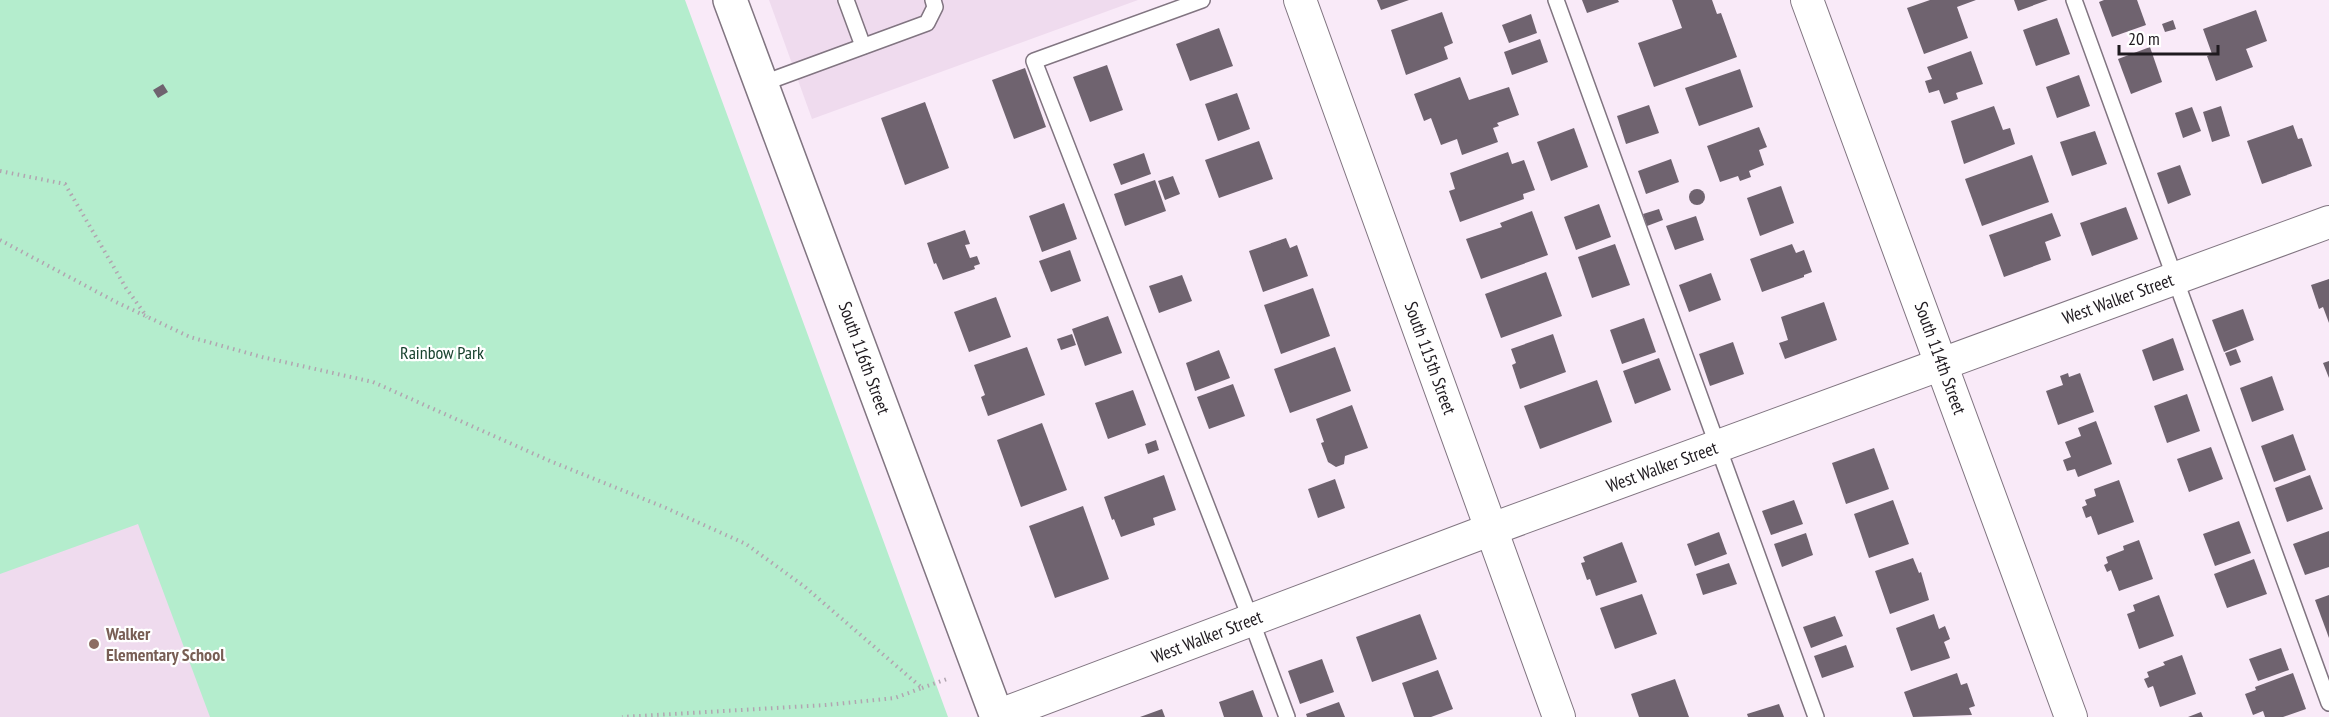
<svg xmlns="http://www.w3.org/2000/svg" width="2329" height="717" viewBox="0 0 2329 717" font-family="'PT Sans Narrow',sans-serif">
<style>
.built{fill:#efdbee}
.green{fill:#b4edcd}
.building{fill:#6f636f}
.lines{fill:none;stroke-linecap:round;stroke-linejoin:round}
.service-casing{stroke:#817581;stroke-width:18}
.minor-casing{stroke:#817581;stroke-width:34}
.tertiary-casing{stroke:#817581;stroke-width:36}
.path{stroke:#b1a5b0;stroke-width:4;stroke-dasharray:1.5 4.5;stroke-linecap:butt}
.service{stroke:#fff;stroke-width:15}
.minor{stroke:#fff;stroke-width:32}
.tertiary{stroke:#fff;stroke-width:33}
.education-dot{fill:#8d6e63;stroke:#fff;stroke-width:2}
.labels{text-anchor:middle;stroke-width:4.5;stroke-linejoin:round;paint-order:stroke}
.street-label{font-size:18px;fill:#1f1a1f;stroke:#fff}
.park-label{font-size:18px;fill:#17412d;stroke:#fff}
.education-label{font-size:18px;font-weight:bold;fill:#785e54;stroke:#fff;text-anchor:start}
</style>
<rect width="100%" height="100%" fill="#f9eaf8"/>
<g class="built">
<polygon points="769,0 1138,0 812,119"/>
<polygon points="141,518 214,717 0,717 0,571"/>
</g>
<polygon class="green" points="0,0 685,0 948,717 210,717 138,524 0,574"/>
<g class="building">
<polygon points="1377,0 1409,0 1381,10"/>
<polygon points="1582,0 1618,0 1619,2 1587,13"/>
<polygon points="1672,0 1712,0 1717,14 1721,13 1737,57 1654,87 1638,43 1682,28"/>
<polygon points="1930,0 1976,0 1957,7 1968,38 1924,54 1907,8"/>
<polygon points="2014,0 2048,0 2018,11"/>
<polygon points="2104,0 2137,0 2146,25 2112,37 2099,2"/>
<polygon points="2256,10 2267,41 2246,49 2253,67 2216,81 2207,56 2212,54 2203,29"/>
<polygon points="1442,12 1453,43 1444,47 1448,59 1406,75 1391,30"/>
<polygon points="1531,14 1537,33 1509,43 1502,25"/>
<polygon points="2057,18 2070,54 2036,66 2023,30"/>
<polygon points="2173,20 2176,29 2165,32 2162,24"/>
<polygon points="1219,28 1233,66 1190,81 1176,44"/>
<polygon points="1540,39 1548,62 1512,75 1504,52"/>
<polygon points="2150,47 2162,82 2131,94 2118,59"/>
<polygon points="1971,51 1983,84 1956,93 1958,99 1944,104 1939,90 1929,93 1925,81 1932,79 1927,67"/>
<polygon points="1107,65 1123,110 1090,122 1073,77"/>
<polygon points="1025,68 1046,127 1014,139 992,80"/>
<polygon points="1740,69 1753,107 1699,126 1685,88"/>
<polygon points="2079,75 2090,106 2057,118 2046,87"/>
<polygon points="1460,77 1469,100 1509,87 1519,115 1497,123 1499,126 1493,128 1498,142 1462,155 1457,139 1441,145 1431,118 1424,121 1414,94"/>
<polygon points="163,84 168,92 158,98 153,90"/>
<polygon points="1237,93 1250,129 1218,141 1205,104"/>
<polygon points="925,102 949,168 905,185 881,118"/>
<polygon points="1649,105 1659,133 1626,144 1617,116"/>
<polygon points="1994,106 2003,130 2010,128 2015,144 1964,164 1951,121"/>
<polygon points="2221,106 2230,136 2212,142 2203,112"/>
<polygon points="2192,107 2201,131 2183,138 2175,113"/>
<polygon points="2293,125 2298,139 2302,138 2312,166 2262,184 2247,141"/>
<polygon points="1759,127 1767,147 1759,150 1764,165 1749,171 1751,177 1740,181 1738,176 1720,182 1707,146"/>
<polygon points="1574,128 1588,167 1551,181 1537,142"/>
<polygon points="2095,131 2107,164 2072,176 2060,142"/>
<polygon points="1259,141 1273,179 1219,198 1205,160"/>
<polygon points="1508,152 1512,164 1524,160 1535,190 1523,194 1524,199 1460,222 1449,191 1455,189 1450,173"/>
<polygon points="1144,153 1151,174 1121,185 1113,164"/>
<polygon points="2032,155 2049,202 1982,226 1965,179"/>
<polygon points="1671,159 1679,182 1646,194 1638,171"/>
<polygon points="2180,165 2191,195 2168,204 2157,173"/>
<polygon points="1173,176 1180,194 1165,200 1158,181"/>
<polygon points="1155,180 1166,211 1125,226 1114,194"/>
<polygon points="1781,186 1794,223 1760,236 1747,198"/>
<circle cx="1697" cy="197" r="8"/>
<polygon points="1064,203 1077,239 1042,252 1029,216"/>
<polygon points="1599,204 1611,237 1576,250 1564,217"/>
<polygon points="2126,207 2138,239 2092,256 2080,223"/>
<polygon points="1659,209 1663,220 1647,226 1643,214"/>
<polygon points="1532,211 1548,255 1481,279 1466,239 1502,227 1500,223"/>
<polygon points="2052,213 2061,236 2045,242 2051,260 2004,277 1989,235"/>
<polygon points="1696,216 1704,240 1675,250 1666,226"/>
<polygon points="965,230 970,244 965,245 970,258 977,256 980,264 974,266 975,269 943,280 936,263 934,264 927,243"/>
<polygon points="1286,238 1290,248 1297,245 1308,276 1263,292 1249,251"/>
<polygon points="1615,244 1630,285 1592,298 1578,257"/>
<polygon points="1792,244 1796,253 1804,250 1812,272 1804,275 1804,277 1762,292 1750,259"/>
<polygon points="1070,250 1081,281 1051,292 1039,261"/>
<polygon points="1546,272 1562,316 1501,338 1485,294"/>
<polygon points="1711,273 1721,300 1689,312 1679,285"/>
<polygon points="1182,275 1192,301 1159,313 1149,286"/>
<polygon points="2329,279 2329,323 2323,307 2319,309 2311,285"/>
<polygon points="1313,288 1330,336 1281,354 1264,305"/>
<polygon points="996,297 1011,337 969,352 954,312"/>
<polygon points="1824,302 1837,340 1785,359 1779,343 1788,340 1781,317"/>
<polygon points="2243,309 2254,340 2224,352 2212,320"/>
<polygon points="1108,316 1122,353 1085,366 1072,329"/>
<polygon points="1644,318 1656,352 1622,364 1610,330"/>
<polygon points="1072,334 1076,345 1061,350 1057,339"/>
<polygon points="1553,334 1566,372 1520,389 1512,365 1516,363 1511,349"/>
<polygon points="2173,338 2184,370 2153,381 2142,350"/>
<polygon points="1733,342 1744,374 1710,386 1699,354"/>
<polygon points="1027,347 1045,395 988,416 981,397 985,395 974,365"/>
<polygon points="1335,347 1351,391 1290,413 1274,369"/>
<polygon points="2236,349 2241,362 2230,366 2225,353"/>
<polygon points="1219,350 1230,378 1195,391 1186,363"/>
<polygon points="1659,358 1671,390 1635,404 1623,371"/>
<polygon points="2329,361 2329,378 2323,363"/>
<polygon points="2068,373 2069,377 2080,373 2094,412 2058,425 2046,391 2063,385 2060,376"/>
<polygon points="2272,376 2284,410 2252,422 2240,388"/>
<polygon points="1597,380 1612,422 1540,449 1524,406"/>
<polygon points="1233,384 1245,416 1209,429 1197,397"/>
<polygon points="1133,390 1146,425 1108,439 1095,403"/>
<polygon points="2187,394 2200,431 2167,443 2154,406"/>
<polygon points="1352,405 1368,448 1345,456 1344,464 1336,467 1328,462 1321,443 1324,442 1316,419"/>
<polygon points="2096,421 2112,464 2078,477 2075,469 2067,471 2063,460 2071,457 2065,442 2081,436 2078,428"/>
<polygon points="1042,423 1067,490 1021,507 997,440"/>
<polygon points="2293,434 2306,470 2274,482 2261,446"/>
<polygon points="1156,440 1159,450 1148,454 1145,444"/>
<polygon points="2211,447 2223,479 2189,492 2177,459"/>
<polygon points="1874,448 1889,489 1846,504 1832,463"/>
<polygon points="1164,475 1176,510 1153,518 1155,525 1121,537 1114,519 1112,520 1104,497"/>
<polygon points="2310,475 2323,509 2287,522 2275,488"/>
<polygon points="1335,479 1345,508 1318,518 1308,489"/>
<polygon points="2119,480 2134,522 2098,535 2091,516 2086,518 2082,507 2087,505 2085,500 2096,496 2094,489"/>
<polygon points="1794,500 1803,524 1771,535 1762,511"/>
<polygon points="1893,500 1909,544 1869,558 1854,514"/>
<polygon points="1083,506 1109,579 1055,598 1029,526"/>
<polygon points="2239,521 2251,553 2215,566 2203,534"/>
<polygon points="2329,531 2329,567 2305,575 2293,544"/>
<polygon points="1719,532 1727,554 1695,566 1687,544"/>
<polygon points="1806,533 1813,555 1782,567 1774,544"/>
<polygon points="2139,540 2153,579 2119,591 2111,570 2107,572 2104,565 2108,563 2106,557 2124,550 2123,546"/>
<polygon points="1622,542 1637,582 1596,596 1590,579 1587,580 1581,563 1585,562 1583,557"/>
<polygon points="1913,558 1919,573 1921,572 1929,600 1890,614 1875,571"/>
<polygon points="2254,559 2267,594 2227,608 2214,574"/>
<polygon points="1729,563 1737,584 1703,595 1696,574"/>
<polygon points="1642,594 1657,634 1615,649 1600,608"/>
<polygon points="2159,595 2174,636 2139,649 2127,614 2135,611 2133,605"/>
<polygon points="2329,595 2329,638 2315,600"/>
<polygon points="1420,614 1437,659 1372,682 1356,637"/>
<polygon points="1934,614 1939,629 1945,626 1950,639 1944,642 1950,658 1911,671 1896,628"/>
<polygon points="1835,616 1843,636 1811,648 1803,627"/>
<polygon points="1846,645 1854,667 1822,678 1814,656"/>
<polygon points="2281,648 2289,670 2258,681 2249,659"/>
<polygon points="2182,655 2196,694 2160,707 2153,686 2148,688 2144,679 2149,677 2147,672 2165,665 2163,662"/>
<polygon points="1322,659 1334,692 1300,704 1288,671"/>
<polygon points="1438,670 1453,709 1431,717 1414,717 1402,683"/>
<polygon points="1957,673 1961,685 1967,683 1975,706 1969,708 1972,715 1913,717 1904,692"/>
<polygon points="2293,673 2306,709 2283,717 2265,717 2263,711 2253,715 2245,694 2256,690 2255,687"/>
<polygon points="1675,679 1689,717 1639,717 1631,694"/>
<polygon points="1253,690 1263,717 1224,717 1219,702"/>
<polygon points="1339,702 1345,717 1307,717 1306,714"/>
<polygon points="1779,704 1784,717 1748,717 1747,714"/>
<polygon points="1162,709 1165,717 1140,717"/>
<polygon points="2201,712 2203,717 2188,717"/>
</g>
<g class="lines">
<defs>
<g id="service">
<polyline points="846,0 863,46"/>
<polyline points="1202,0 1034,61 1251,620 1287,717"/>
<polyline points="1556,0 1816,717"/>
<polyline points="2074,0 2329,703"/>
<polyline points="761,84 927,23 935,7 933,0"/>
</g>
<g id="minor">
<polyline points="1300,0 1559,717"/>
<polyline points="1807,0 2071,717"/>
<polyline points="997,716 1492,529 2329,222"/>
</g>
<polyline id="tertiary" points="730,0 997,717"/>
</defs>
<use href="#service" class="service-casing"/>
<use href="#minor" class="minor-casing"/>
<use href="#tertiary" class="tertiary-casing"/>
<g class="path">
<polyline points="0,171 65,184 126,288 147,317"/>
<polyline points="0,240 116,302 190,337 262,357 373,382 550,461 666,508 746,544 805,587 922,688 895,698 826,705 622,717"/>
<polyline points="922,688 947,679"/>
</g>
<use href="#service" class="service"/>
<use href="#minor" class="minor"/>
<use href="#tertiary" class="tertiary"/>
</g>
<circle class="education-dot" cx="94" cy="644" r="6"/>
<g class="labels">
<g class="street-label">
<text transform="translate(2118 299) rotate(-20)" y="6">West Walker Street</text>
<text transform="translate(864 358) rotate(70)" y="6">South 116th Street</text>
<text transform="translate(1430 358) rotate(70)" y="6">South 115th Street</text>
<text transform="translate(1940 358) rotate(70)" y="6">South 114th Street</text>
<text transform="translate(1662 467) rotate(-20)" y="6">West Walker Street</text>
<text transform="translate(1207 637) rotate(-21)" y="6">West Walker Street</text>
</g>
<g class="park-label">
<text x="442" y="359">Rainbow Park</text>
</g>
<g class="education-label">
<text x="106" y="640">Walker<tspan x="106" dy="21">Elementary School</tspan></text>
</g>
</g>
<path d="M2119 45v9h99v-9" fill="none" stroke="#1f1a1f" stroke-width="3"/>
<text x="2128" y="45" font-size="18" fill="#1f1a1f" stroke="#ffffff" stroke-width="4.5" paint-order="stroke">20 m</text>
</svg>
